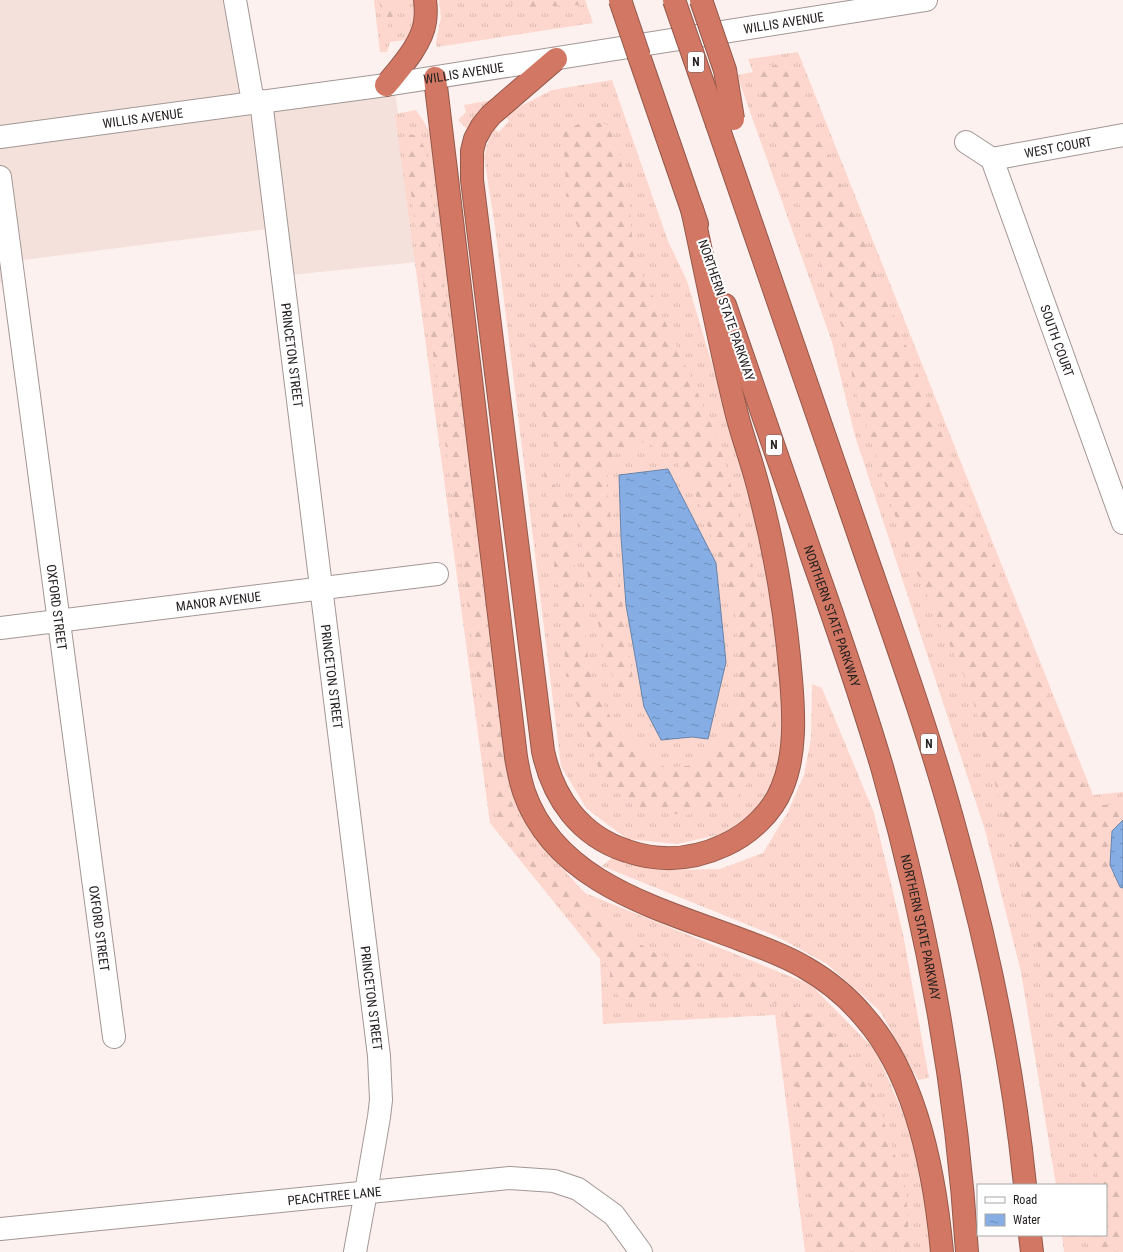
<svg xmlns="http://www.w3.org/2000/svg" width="1123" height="1252" viewBox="0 0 1123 1252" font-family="'Roboto Condensed',sans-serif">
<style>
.built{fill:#f5e1dc}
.grass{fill:url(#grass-tufts)}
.forest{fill:url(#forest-firs)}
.water{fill:url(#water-ripples);stroke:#6984aa}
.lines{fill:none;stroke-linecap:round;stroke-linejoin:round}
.street-casing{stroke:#a19794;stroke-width:24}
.secondary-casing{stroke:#a19794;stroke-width:24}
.highway-casing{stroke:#95594c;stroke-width:24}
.street{stroke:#fff;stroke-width:22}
.secondary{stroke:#fff;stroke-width:22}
.highway{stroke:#d17763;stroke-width:22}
.highway-bridge-casing{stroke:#95594c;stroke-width:24;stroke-linecap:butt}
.highway-bridge{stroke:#d17763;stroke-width:22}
.labels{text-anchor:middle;stroke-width:4;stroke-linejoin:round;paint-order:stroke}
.shield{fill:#fff;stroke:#676464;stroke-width:1}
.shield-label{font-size:12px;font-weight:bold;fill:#262221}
.street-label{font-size:13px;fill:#262221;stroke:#fff}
</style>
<defs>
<pattern id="grass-tufts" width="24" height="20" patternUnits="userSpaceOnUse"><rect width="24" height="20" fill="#fdd7cd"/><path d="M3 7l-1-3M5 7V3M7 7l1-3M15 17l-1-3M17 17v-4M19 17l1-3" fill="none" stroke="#d9b8b0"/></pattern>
<pattern id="forest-firs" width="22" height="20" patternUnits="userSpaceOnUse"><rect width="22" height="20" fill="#fdd7cd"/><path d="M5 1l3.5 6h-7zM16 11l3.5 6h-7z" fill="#d9b8b0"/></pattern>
<pattern id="water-ripples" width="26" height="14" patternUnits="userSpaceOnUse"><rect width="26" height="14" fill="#86aee4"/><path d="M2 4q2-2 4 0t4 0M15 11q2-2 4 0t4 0" fill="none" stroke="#6d8db8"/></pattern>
</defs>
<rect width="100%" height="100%" fill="#fdf1ef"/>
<polygon class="built" points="0,0 234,0 254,102 394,83 417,262 282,276 275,228 15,261 17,281 0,283"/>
<g class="grass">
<polygon points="374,0 416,0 414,29 405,40 390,42 387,52 380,52"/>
<polygon points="439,0 585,0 593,23 437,47 436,42 441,17"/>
<polygon points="798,52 1093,795 1123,792 1123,1252 1064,1252 1062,1235 1106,1235 1106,1185 1056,1185 1021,972 985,830 855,436 832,342 737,75 753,72 748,59"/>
<polygon points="612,80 668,241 687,281 757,514 779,610 786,702 780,771 752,814 722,834 677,844 627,839 586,808 561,766 495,227 484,157 492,128 499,132 509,121 506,117 513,110 552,90"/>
<polygon points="497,99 470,132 458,120 466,112 464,105"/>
<polygon points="416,110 431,133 512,783 539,843 585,893 811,985 876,1051 912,1134 929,1217 931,1252 805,1252 775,1015 603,1024 600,959 490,823 395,114"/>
<polygon points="812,684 822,688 874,813 903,934 929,1078 918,1080 880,1011 827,964 776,936 602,866 613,857 662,870 720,869 763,853 788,812 804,775 811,738"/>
</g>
<g class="forest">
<polygon points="379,0 396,0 397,8 386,29"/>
<polygon points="508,0 585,0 587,5 516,7"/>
<polygon points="767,65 782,66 794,69 1088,795 1096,804 1104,805 1123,803 1123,820 1112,831 1120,887 1123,888 1123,1252 1098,1252 1098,1235 1106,1235 1106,1185 1098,1185 1091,1112 1059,1024 970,689 905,547 854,386 845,336 753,72"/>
<polygon points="586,120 608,125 620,156 629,200 634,258 673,338 719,441 773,641 779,707 766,760 736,798 686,815 637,810 600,772 567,676 543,461 564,509 580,594 591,680 620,735 666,768 695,765 725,735 741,695 735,606 699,501 673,455 644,442 613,455 606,483 634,687 621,693 607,665 582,547 568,466 549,435 531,370 540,308 572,285 586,249 567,200 563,132"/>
<polygon points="408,134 419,136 425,149 438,236 470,496 508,783 515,816 532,850 567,887 614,929 657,954 752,981 817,1019 847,1049 876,1098 906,1189 910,1252 817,1252 785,1008 770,1001 621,999 610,986 610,972 600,948 505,836 496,814 406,157"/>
</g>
<g class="water">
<polygon points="668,469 716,563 726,662 708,739 692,737 661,740 644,707 626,605 621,537 619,475"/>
<polygon points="1123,820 1123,888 1120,887 1110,865 1112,831"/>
</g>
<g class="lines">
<defs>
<g id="street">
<polyline points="235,0 253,102"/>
<path id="s1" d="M261 101 379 1056 381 1100 379 1117 366 1192 355 1252"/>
<polyline points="966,142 992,159"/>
<path id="s2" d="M992 159 1123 523"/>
<path id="s3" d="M992 159 1123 135"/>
<path id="s4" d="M0 177 114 1037"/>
<path id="s5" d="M0 628 437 574"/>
<path id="s6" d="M0 1229 510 1178 554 1181 578 1189 614 1215 641 1252"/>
</g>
<g id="secondary">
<path id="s7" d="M0 137 386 85 926 0"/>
</g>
<g id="highway">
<polyline points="639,56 697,224"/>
<path d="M556 59 491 115 482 126 475 139 472 151V180L543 751C553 798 580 836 627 851 659 862 693 860 725 845 749 834 772 813 782 788 796 755 794 714 791 679 786 617 776 555 760 494 754 468 744 442 737 415 720 347 707 278 692 209"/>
<path d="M435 78 516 757C518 769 520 780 524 792 556 884 661 909 742 940 763 948 784 955 804 967 827 980 849 998 866 1019 917 1078 935 1176 942 1252"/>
<path d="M386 85C400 68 422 44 425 22 426 15 426 7 425 0"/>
<path d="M717 124C766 266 815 408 864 550 897 645 931 739 957 836 989 950 1013 1067 1025 1185"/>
<path id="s8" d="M725 305C754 389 783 473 812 557 837 627 861 697 882 767 927 925 957 1089 967 1252"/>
<polyline points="1030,1235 1032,1252"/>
</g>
</defs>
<use href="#street" class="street-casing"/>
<use href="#secondary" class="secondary-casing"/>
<use href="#highway" class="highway-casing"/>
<use href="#street" class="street"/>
<use href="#secondary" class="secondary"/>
<use href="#highway" class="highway"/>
<defs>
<g id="highway-bridge">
<polyline points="620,0 639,56"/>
<polyline points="674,0 717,124"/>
<polyline points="701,0 725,70 733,119"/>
</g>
</defs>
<use href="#highway-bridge" class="highway-bridge-casing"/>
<use href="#highway-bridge" class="highway-bridge"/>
</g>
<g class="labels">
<g class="shield">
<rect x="688" y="52" width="16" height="20" rx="3"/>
<rect x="766" y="435" width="16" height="20" rx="3"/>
<rect x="921" y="734" width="16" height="20" rx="3"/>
</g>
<g class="shield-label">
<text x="696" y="66">N</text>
<text x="774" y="449">N</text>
<text x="929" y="748">N</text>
</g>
<g class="street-label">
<text dy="5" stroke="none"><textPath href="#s7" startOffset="792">WILLIS AVENUE</textPath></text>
<text dy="5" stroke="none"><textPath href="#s7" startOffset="468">WILLIS AVENUE</textPath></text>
<text dy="5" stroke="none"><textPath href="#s7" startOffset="144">WILLIS AVENUE</textPath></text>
<text dy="5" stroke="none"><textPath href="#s3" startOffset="67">WEST COURT</textPath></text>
<text transform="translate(727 310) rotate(71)" y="5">NORTHERN STATE PARKWAY</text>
<text dy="5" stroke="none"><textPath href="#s2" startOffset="193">SOUTH COURT</textPath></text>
<text dy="5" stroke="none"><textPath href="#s1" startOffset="256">PRINCETON STREET</textPath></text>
<text dy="5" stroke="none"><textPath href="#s5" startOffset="220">MANOR AVENUE</textPath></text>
<text dy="5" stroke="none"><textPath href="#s4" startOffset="434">OXFORD STREET</textPath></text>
<text dy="5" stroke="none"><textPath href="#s8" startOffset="329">NORTHERN STATE PARKWAY</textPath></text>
<text dy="5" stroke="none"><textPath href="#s1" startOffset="580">PRINCETON STREET</textPath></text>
<text dy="5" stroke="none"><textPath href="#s4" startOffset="758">OXFORD STREET</textPath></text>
<text dy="5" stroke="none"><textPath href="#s8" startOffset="653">NORTHERN STATE PARKWAY</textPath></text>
<text dy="5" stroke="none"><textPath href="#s1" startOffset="904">PRINCETON STREET</textPath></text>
<text dy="5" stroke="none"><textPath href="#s6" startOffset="336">PEACHTREE LANE</textPath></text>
</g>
</g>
<rect x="977" y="1184" width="130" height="52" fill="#ffffff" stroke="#a8a7a6"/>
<rect x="985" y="1197" width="20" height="6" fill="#ffffff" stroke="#a8a7a6"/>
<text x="1013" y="1204" font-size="12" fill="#262221">Road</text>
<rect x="985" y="1214" width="20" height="12" fill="url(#water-ripples)" stroke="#a8a7a6"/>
<text x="1013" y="1224" font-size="12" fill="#262221">Water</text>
</svg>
